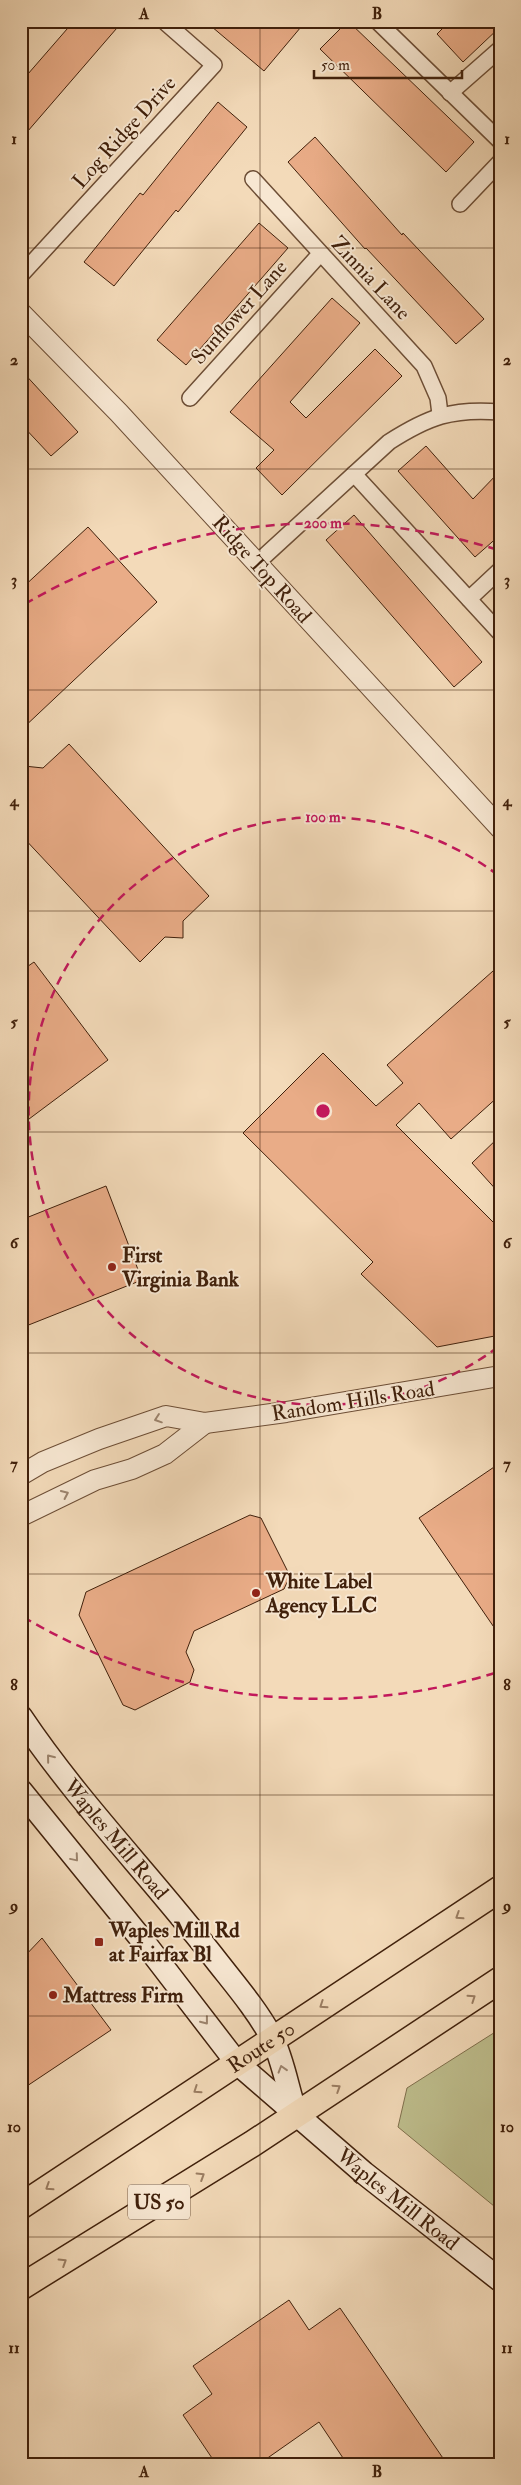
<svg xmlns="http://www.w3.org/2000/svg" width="521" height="2485" viewBox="0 0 521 2485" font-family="'IM FELL Double Pica',serif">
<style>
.green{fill:#bebe8d;stroke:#7f6f4c}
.building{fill:#e9ac87;stroke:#40200b}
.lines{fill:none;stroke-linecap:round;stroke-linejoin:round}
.minor-casing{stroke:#6d4e36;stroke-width:18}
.tertiary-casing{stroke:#6d4e36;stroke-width:22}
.secondary-casing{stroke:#40200b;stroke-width:25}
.primary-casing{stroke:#40200b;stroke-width:28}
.minor{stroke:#f7e7d2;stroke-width:15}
.tertiary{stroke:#f7e7d2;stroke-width:20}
.secondary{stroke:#f7e7d2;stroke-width:22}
.primary{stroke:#f3dab9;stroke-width:25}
.oneway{stroke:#9c846e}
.oneway2{stroke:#9a7d62}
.grid{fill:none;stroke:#40200b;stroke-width:1;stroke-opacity:0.55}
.ring{fill:none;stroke:#c2185b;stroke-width:2.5;stroke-dasharray:9 6}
.poi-dot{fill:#8f2418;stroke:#f7e7d2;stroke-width:2}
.labels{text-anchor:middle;stroke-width:4;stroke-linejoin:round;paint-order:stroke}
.shield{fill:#f7e7d2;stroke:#775c47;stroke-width:1}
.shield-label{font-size:20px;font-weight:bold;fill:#40200b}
.street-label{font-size:21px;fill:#40200b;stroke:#f7e7d2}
.poi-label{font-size:21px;font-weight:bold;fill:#40200b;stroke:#f7e7d2;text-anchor:start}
.centre{fill:#c2185b;stroke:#f7e7d2;stroke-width:2.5}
.ring-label{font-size:15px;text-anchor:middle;font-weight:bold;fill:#c2185b;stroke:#f7e7d2;stroke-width:4;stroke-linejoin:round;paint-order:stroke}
.neatline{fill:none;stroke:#40200b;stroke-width:2}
.grid-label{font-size:16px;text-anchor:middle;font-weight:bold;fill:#40200b}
</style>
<rect width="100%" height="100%" fill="#f3dab9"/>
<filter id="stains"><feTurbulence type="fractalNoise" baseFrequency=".004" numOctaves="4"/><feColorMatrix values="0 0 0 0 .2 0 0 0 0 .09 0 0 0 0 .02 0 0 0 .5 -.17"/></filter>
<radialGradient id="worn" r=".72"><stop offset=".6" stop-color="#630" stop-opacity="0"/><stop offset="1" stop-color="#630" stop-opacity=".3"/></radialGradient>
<polygon class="green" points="500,2029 500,2211 398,2127 407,2088"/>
<g class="building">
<polygon points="74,21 123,21 21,139 21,82"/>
<polygon points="205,21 306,21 264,71"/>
<polygon points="348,21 474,142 446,172 320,49"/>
<polygon points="450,21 500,21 500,27 463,62 437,34"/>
<polygon points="218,102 247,127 178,212 176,210 114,286 84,262 140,193 143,195"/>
<polygon points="315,137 402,235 403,233 484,319 456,344 366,248 365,249 288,162"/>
<polygon points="259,223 288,248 186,365 157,340"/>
<polygon points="332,298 360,323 290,402 306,418 375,349 402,376 282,495 256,468 274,450 230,412"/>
<polygon points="21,370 78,432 51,456 21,424"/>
<polygon points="426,446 473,499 500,471 500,535 475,557 398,471"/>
<polygon points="354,515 482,662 454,687 326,540"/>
<polygon points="88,527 157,602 21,730 21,589"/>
<polygon points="69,744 209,896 183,921 183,938 165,937 140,962 21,835 24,766 43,768"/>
<polygon points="34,962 108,1060 21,1125 21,971"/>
<polygon points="493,971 500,979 500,1095 451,1139 419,1103 396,1125 500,1229 500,1335 437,1347 361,1274 373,1262 243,1133 323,1053 376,1106 403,1083 387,1065"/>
<polygon points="500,1136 500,1194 472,1163"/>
<polygon points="106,1186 142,1280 21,1328 21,1220"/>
<polygon points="500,1463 500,1636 419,1518"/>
<polygon points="250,1515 261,1518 290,1576 284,1589 194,1631 186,1652 194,1670 190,1682 135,1710 123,1705 79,1615 86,1592"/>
<polygon points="42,1938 111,2030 21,2090 21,1960"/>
<polygon points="289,2300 309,2330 340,2308 447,2464 347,2464 319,2422 259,2464 216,2464 183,2415 212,2394 193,2366"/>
</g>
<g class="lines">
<defs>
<g id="minor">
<polyline points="377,21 500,141"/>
<polyline points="450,93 500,49"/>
<polyline points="253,179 424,366 438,398 440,414"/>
<polyline points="460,204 500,162"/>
<polyline points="21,275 214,65 166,23 167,21"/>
<polyline points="190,398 320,254"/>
<polyline points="354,474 500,633"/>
<path d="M257 563 389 442C428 417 452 408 500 412"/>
<polyline points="469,599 500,570"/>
</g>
<g id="tertiary">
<polyline points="21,313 119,413 500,828"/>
<polyline points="21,1475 43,1462 99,1439 166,1416 205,1423 286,1412 500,1376"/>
<polyline points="21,1516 95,1480 132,1469 165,1454 205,1423"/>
</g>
<g id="secondary">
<path id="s1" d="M21 1717C78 1802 150 1875 212 1955 232 1981 256 2008 272 2038 283 2059 288 2091 296 2114"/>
<path id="s2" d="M21 1791 147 1946 237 2063 364 2173 500 2280"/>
</g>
<g id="primary">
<path id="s3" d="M21 2206 500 1889"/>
<polyline points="21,2287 252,2144 500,1980"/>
</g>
</defs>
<use href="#minor" class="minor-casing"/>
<use href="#tertiary" class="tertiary-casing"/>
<use href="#secondary" class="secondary-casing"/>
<use href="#primary" class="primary-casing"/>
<use href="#minor" class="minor"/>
<use href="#tertiary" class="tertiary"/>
<use href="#secondary" class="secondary"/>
<use href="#primary" class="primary"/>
</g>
<defs><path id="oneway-chevron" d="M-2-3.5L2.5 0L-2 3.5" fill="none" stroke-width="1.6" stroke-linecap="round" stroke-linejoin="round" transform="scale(1.25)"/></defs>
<g class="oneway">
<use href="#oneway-chevron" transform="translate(158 1419) rotate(161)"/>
<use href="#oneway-chevron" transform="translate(65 1494) rotate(-25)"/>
<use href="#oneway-chevron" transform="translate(50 1758) rotate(-129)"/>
<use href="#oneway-chevron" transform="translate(75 1858) rotate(50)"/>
<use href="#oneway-chevron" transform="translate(205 2021) rotate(52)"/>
<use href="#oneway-chevron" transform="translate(282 2069) rotate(-107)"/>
</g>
<g class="oneway2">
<use href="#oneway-chevron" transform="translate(459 1916) rotate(147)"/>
<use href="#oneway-chevron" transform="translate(472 1998) rotate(-34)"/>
<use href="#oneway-chevron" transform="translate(323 2005) rotate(146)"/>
<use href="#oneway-chevron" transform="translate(337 2088) rotate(-33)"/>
<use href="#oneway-chevron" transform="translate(197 2090) rotate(146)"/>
<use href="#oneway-chevron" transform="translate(201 2176) rotate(-32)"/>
<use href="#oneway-chevron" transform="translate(49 2187) rotate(147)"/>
<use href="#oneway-chevron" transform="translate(63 2262) rotate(-32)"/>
</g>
<path class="grid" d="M260 21V2464M21 248H500M21 469H500M21 690H500M21 911H500M21 1132H500M21 1353H500M21 1574H500M21 1795H500M21 2016H500M21 2237H500"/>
<g class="ring">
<path d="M498 1347A294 294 0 1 1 498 875"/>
<path d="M495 1673A588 588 0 0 1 25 1618M25 604A588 588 0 0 1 495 549"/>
</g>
<g class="poi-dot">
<circle cx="112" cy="1267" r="5"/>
<circle cx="256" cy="1593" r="5"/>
<rect x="94" y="1937" width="10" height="10" rx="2.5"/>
<circle cx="53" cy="1995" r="5"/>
</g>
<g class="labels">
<rect class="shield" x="128" y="2184.5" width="62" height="35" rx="4"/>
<g class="shield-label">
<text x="159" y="2209">US 50</text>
</g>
<g class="street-label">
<text transform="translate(124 132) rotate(-48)" y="7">Log Ridge Drive</text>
<text transform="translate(371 278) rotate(47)" y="7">Zinnia Lane</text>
<text transform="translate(239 312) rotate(-48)" y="7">Sunflower Lane</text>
<text transform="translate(262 569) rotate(48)" y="7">Ridge Top Road</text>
<text transform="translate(353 1401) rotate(-9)" y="7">Random Hills Road</text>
<text dy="7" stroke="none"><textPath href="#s1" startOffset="155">Waples Mill Road</textPath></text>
<text dy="7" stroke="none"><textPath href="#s3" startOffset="288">Route 50</textPath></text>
<text dy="7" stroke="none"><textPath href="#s2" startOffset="558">Waples Mill Road</textPath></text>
</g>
<g class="poi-label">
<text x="122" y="1262">First<tspan x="122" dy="24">Virginia Bank</tspan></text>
<text x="266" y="1588">White Label<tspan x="266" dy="24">Agency LLC</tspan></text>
<text x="109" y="1937">Waples Mill Rd<tspan x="109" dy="24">at Fairfax Bl</tspan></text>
<text x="63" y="2002">Mattress Firm</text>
</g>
</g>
<circle cx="323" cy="1111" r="8" class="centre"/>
<g class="ring-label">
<text x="323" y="528">200 m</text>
<text x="323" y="822">100 m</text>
</g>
<rect width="521" height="2485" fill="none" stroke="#f3dab9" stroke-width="55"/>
<path d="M314 70v8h148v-8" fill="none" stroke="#40200b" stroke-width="2.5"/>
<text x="321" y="70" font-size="15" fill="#40200b" stroke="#f7e7d2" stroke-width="4" paint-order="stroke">50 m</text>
<rect x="28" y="28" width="466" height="2430" class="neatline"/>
<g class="grid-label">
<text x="144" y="19">A</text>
<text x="377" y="19">B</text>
<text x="14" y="144">1</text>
<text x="507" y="144">1</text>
<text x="14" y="365">2</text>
<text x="507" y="365">2</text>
<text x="14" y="585">3</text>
<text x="507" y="585">3</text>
<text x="14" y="806">4</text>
<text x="507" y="806">4</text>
<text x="14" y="1027">5</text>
<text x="507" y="1027">5</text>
<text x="14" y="1248">6</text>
<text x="507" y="1248">6</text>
<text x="14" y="1469">7</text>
<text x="507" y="1469">7</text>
<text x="14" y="1690">8</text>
<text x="507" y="1690">8</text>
<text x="14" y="1911">9</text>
<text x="507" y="1911">9</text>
<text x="14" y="2132">10</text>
<text x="507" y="2132">10</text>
<text x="14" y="2353">11</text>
<text x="507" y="2353">11</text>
<text x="144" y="2477">A</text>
<text x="377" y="2477">B</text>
</g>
<rect width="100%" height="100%" filter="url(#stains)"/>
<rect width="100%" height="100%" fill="url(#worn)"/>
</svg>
